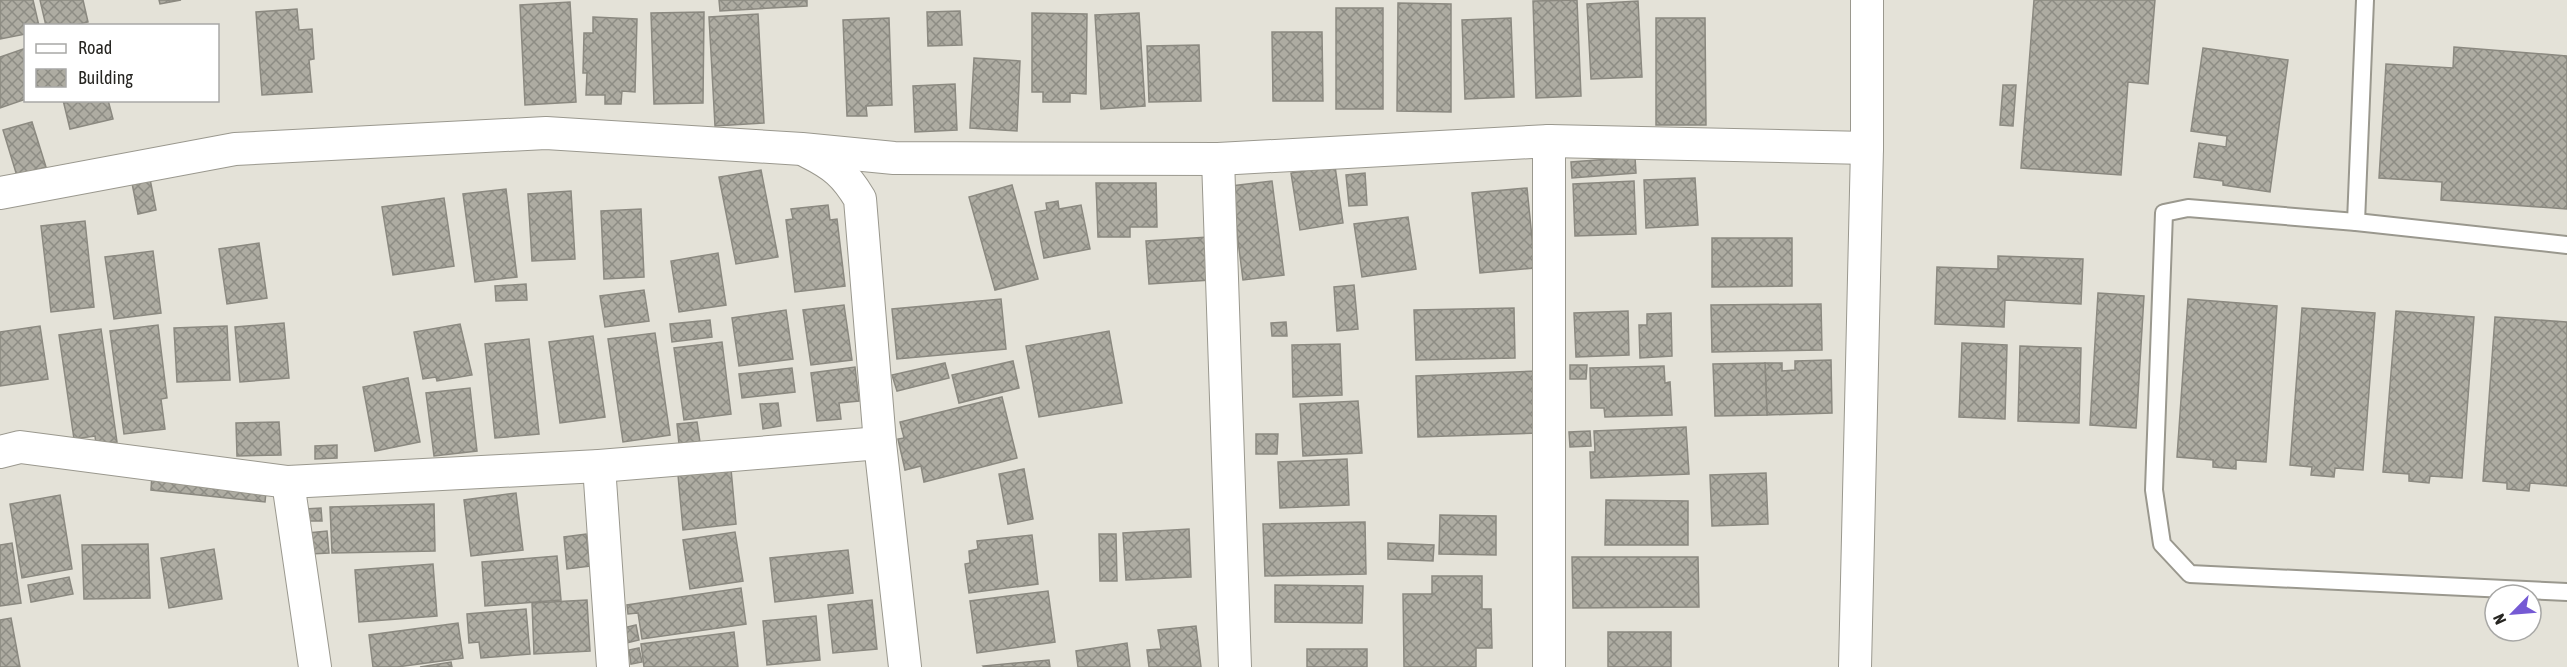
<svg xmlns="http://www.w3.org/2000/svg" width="2567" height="667" viewBox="0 0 2567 667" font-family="'Asap Condensed',sans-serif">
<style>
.building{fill:url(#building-cross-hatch);stroke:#8b8980;stroke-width:1.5}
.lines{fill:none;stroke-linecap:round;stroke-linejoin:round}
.lane-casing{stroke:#9a988e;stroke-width:20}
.street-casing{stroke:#9a988e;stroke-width:34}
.lane{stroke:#fff;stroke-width:16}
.street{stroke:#fff;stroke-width:32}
</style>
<defs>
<pattern id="building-cross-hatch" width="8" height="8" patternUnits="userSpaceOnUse" patternTransform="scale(1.5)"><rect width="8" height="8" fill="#aeaca2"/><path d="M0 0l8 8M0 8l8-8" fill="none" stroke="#8d8c84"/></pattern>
</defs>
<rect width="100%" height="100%" fill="#e4e2d8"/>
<g class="building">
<polygon points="0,0 33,0 39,26 26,26 26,34 0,39"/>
<polygon points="40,0 83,0 88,22 71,26 46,26"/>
<polygon points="159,0 181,0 160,4"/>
<polygon points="719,0 807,0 807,6 720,11"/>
<polygon points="1577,0 1581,96 1536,98 1533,1"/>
<polygon points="2034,0 2155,0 2148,84 2128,82 2121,175 2021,168"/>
<polygon points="1638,1 1642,77 1591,79 1587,4"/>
<polygon points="570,2 576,102 525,105 520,5"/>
<polygon points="1398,3 1451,4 1451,112 1397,111"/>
<rect x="1336" y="8" width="47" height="101"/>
<polygon points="297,9 299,30 312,29 314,59 309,60 312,92 262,95 256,12"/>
<polygon points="960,11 962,45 928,46 927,12"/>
<polygon points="704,12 703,103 654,104 651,13"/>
<polygon points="1032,13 1087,14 1086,94 1070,93 1070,102 1043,102 1043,92 1032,92"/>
<polygon points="1139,13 1145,106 1101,109 1095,15"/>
<polygon points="758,14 764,123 715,126 709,17"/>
<polygon points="593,17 637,19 635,92 622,91 621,104 605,104 605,95 586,95 587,73 583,73 584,33 593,33"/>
<polygon points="889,18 892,105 866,106 867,116 847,116 843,20"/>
<polygon points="1511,18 1514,97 1465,99 1462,20"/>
<polygon points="1656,18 1705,18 1706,125 1656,125"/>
<polygon points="1272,32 1322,32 1323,101 1273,101"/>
<polygon points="1199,45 1201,101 1149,102 1147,46"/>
<polygon points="2454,47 2567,56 2567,209 2441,200 2442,182 2379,178 2386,64 2453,68"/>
<polygon points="26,48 26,99 0,108 0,57"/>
<polygon points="2203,48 2288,60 2270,192 2223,185 2223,181 2194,177 2199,143 2226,147 2227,136 2191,131"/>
<polygon points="974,58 1020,61 1017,131 970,128"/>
<polygon points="955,84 957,130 915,132 913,86"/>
<polygon points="2003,85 2016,85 2013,126 2000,125"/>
<polygon points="63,100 108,100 113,119 70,129"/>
<polygon points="32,122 46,167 17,176 3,130"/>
<polygon points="1635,157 1636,173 1572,178 1571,162"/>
<polygon points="1335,166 1343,223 1300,230 1291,173"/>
<polygon points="761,170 778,257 736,264 719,177"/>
<polygon points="1365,173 1367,205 1349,206 1346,175"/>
<polygon points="1695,178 1698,225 1646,228 1644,180"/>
<polygon points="150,179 156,210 138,214 132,183"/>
<polygon points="1272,181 1284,275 1243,280 1231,186"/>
<polygon points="1634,181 1636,234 1575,236 1573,184"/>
<polygon points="1096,183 1156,183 1157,227 1130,227 1130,237 1098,237"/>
<polygon points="1012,185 1038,279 995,290 969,197"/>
<polygon points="1527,188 1535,268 1480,273 1472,193"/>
<polygon points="506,189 517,277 475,282 463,194"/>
<polygon points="571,191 575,259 532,261 528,194"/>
<polygon points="444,198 454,266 393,275 382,207"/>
<polygon points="1058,201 1059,209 1081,205 1090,249 1044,258 1035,212 1047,210 1046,203"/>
<polygon points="828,205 830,220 837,219 845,286 795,292 786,220 793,219 791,209"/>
<polygon points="641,209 644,277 604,279 601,211"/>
<polygon points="1408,217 1416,269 1362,277 1354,224"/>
<polygon points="85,221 94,307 51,312 41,226"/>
<polygon points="1208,237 1211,280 1149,284 1146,241"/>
<polygon points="1712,238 1792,238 1792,286 1712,287"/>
<polygon points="259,243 267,298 227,304 219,249"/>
<polygon points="153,251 161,313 114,319 105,257"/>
<polygon points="718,253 726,305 679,312 671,261"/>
<polygon points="1998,256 2083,259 2081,304 2005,300 2004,327 1935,324 1937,267 1998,269"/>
<polygon points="526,284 527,300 496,301 495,286"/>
<polygon points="1354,285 1358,329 1337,331 1334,287"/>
<polygon points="644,290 649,321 605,327 600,296"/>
<polygon points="2098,293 2144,296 2136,428 2090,425"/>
<polygon points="1001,299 1006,349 897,359 892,309"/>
<polygon points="2188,299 2277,306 2266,462 2236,460 2236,469 2213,467 2213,460 2177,457"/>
<polygon points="1821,304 1822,350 1712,352 1711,305"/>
<polygon points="844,305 852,360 811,365 803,310"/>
<polygon points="1514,308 1515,358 1416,360 1414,310"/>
<polygon points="2302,308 2375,313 2363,470 2335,468 2334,477 2311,475 2312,467 2290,465"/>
<polygon points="786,310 793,359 739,366 732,318"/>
<polygon points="1628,311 1629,355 1576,357 1574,313"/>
<polygon points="2396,311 2474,317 2462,478 2430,476 2429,483 2409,481 2409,474 2383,472"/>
<polygon points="1671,313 1672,356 1640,358 1639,325 1647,325 1647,314"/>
<polygon points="2495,317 2567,322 2567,486 2530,483 2529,491 2507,489 2507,483 2483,481"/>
<polygon points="710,320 712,337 672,342 670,324"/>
<polygon points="1286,322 1287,336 1272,336 1271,323"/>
<polygon points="284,323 289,378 240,382 235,327"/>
<polygon points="460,324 472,375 437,381 436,377 423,379 414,332"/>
<polygon points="158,325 167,398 161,399 165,429 124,434 110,331"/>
<polygon points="40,326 48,379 0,386 0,332"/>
<polygon points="227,326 230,380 177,382 174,328"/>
<polygon points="101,329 117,442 96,444 95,436 74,439 59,335"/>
<polygon points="1109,331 1122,403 1039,417 1026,346"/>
<polygon points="655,333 670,435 623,442 608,339"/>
<polygon points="593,336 605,417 560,423 549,342"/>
<polygon points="529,339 539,434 495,438 485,344"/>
<polygon points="722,342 731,414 684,420 674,348"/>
<polygon points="1962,343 2007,345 2005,419 1959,417"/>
<polygon points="1340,344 1342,395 1293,397 1292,345"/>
<polygon points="2020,346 2081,348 2079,423 2018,421"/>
<polygon points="1831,360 1832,413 1767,415 1765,363 1782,363 1782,371 1795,370 1795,361"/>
<polygon points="1013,361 1019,388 959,403 952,375"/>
<polygon points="945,363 949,378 897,391 892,375"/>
<polygon points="1765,363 1767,415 1715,416 1713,364"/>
<polygon points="1570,365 1587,365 1586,379 1570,379"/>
<polygon points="1664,366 1665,383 1670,382 1672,415 1605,417 1604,408 1591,408 1590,368"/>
<polygon points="855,367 859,401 839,403 841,419 817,421 811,373"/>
<polygon points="792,368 795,392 742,398 739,374"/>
<polygon points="1537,371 1539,433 1418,437 1416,376"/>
<polygon points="408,378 420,442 375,451 363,387"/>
<polygon points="470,388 477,451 434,456 426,393"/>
<polygon points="1002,397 1017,458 924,482 921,466 905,470 898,439 904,438 900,422"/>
<polygon points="1358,401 1362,453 1303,456 1300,404"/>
<polygon points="778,403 781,426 763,429 760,404"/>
<polygon points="279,422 281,455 237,456 236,423"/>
<polygon points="697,422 700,442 679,444 677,424"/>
<polygon points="1686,427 1689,474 1591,478 1590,452 1595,452 1594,431"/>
<polygon points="1590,431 1591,446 1570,447 1569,432"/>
<polygon points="1256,434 1278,434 1277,454 1256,454"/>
<polygon points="337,445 337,458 315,459 315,446"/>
<polygon points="1347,459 1349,505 1280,508 1278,462"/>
<polygon points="731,469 736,524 683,530 678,475"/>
<polygon points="1024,469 1033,519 1008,524 999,474"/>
<polygon points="152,473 267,482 265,502 151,490"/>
<polygon points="1766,473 1768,524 1712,526 1710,475"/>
<polygon points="516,493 523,550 471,556 464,500"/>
<polygon points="60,495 72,569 22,578 10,504"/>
<polygon points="1606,500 1688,501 1688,545 1605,545"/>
<polygon points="434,504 435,551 332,553 330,507"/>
<polygon points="321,508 322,521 306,521 305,509"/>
<polygon points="1440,515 1496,516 1496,555 1439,554"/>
<polygon points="1365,522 1366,574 1265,576 1263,524"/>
<polygon points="1189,529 1191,577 1126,580 1123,533"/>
<polygon points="327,531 329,553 310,554 308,533"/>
<polygon points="735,532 743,581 690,589 683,540"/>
<polygon points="586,534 590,566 567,569 564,537"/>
<polygon points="1099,534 1116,534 1117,581 1100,581"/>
<polygon points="1032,535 1038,584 969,593 965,564 970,563 969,551 978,549 977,541"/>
<polygon points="12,543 21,603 0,606 0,545"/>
<polygon points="1388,543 1434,545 1433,561 1388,559"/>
<polygon points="148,544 150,598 84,599 82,545"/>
<polygon points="214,549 222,599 169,608 161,558"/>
<polygon points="848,550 853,593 775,602 770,558"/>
<polygon points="557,556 561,600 485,606 482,562"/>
<polygon points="1572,557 1698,557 1699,607 1573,608"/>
<polygon points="433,564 437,616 359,622 355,570"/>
<polygon points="1432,576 1482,576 1482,609 1491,609 1492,648 1476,648 1476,667 1404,667 1403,594 1432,594"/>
<polygon points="69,577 73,594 31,602 28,585"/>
<polygon points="1275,585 1363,586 1362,623 1275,622"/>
<polygon points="741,588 746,624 642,639 638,613 628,614 627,605"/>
<polygon points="1048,591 1055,642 977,653 970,601"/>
<polygon points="587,600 590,651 534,654 532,603"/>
<polygon points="872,600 877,649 833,653 828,605"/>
<polygon points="526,609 530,654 481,658 479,642 469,643 467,614"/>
<polygon points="816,616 820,660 767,665 763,621"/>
<polygon points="11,618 20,667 0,667 0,620"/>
<polygon points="458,623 463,658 397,667 373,667 369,635"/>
<polygon points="636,625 639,640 626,643 623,628"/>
<polygon points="1196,626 1201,667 1149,667 1147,650 1161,649 1158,630"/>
<polygon points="734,632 738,667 644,667 641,644"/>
<rect x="1608" y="632" width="63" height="35"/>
<polygon points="1127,643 1130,667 1078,667 1076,651"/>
<polygon points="639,648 642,662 631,664 629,650"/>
<rect x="1307" y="649" width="60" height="18"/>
<polygon points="1049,660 1050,667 984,667 983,666"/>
<polygon points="451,662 452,667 420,667"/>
</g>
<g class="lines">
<defs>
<g id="lane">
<polyline points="2356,222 2365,0"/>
<polyline points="2567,245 2356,222 2188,208 2164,213 2154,490 2162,544 2190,574 2567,592"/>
</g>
<g id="street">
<polyline points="1549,141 1549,667"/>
<path d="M808 152C834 165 845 174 860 199L880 443 905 667"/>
<polyline points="1218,159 1235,667"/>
<polyline points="0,193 235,149 546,133 802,149 894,158 1218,159 1549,141 1867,148"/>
<polyline points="0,452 20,447 288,482 599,466 880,443"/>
<polyline points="599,466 613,667"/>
<polyline points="288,482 315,667"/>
<polyline points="1855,667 1867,148 1867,0"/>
</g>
</defs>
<use href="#lane" class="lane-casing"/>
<use href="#street" class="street-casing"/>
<use href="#lane" class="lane"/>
<use href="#street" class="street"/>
</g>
<rect x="24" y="24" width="195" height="78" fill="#ffffff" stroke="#a8a8a6" stroke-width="1.5"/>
<rect x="36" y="44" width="30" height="9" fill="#ffffff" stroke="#a8a8a6" stroke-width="1.5"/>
<text x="78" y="54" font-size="18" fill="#262521">Road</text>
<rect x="36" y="69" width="30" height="18" fill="url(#building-cross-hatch)" stroke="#a8a8a6" stroke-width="1.5"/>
<text x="78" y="84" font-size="18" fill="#262521">Building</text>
<g transform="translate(2513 613) rotate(245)"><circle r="28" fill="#ffffff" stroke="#a8a8a6" stroke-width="1.5"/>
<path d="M0-4.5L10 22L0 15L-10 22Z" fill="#755ad4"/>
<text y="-9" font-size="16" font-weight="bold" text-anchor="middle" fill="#262521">N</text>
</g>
</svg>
